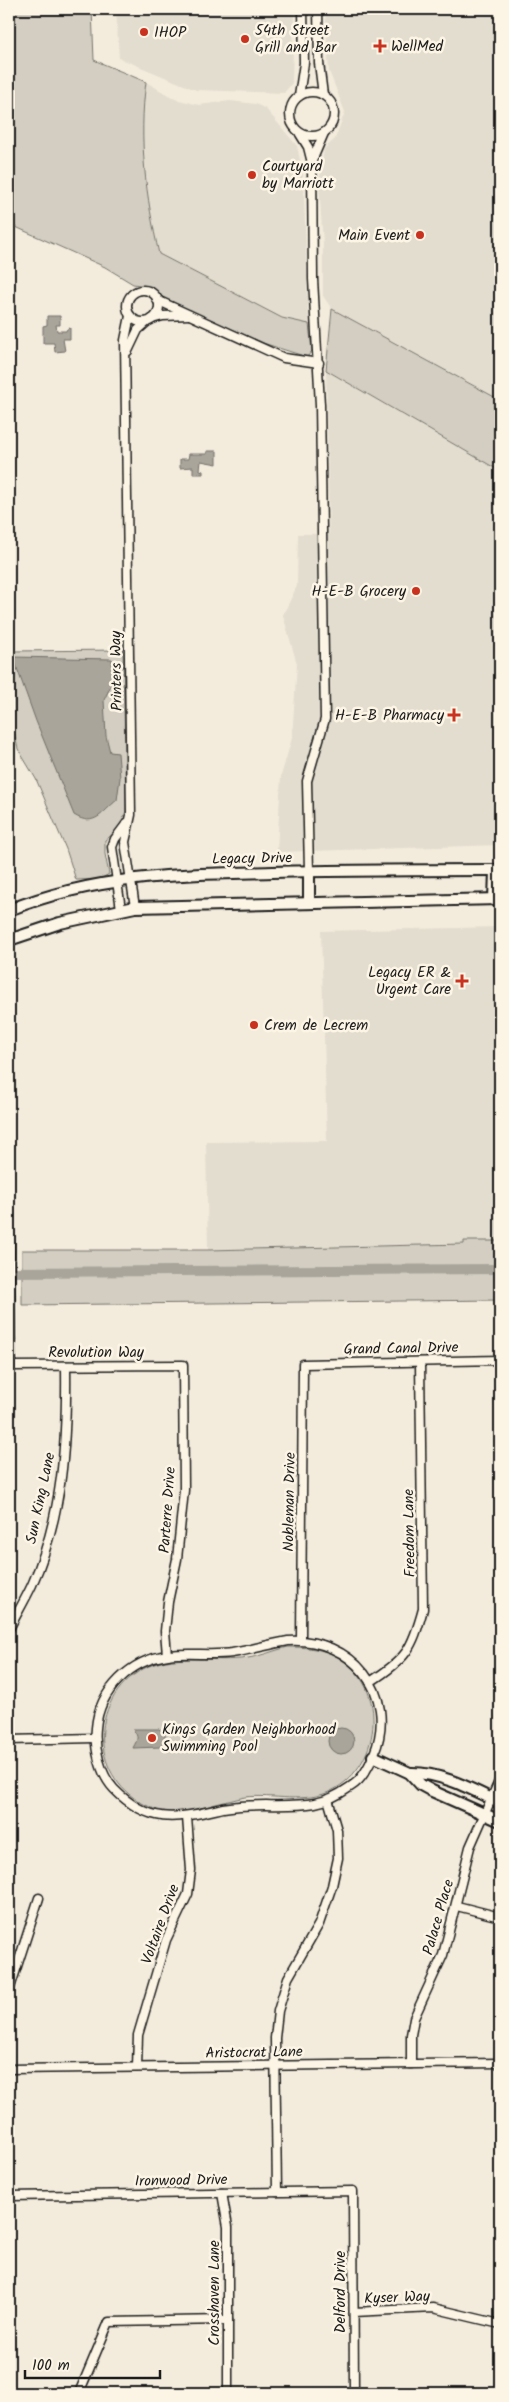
<svg xmlns="http://www.w3.org/2000/svg" width="509" height="2402" viewBox="0 0 509 2402" font-family="Kalam,sans-serif">
<style>
.built{fill:#e3ddcf}
.green{fill:#d3cec1;stroke:#78756e}
.water{fill:#aaa59b;stroke:#716e68}
.lines{fill:none;stroke-linecap:round;stroke-linejoin:round}
.canal{stroke:#aaa59b;stroke-width:10}
.street-casing{stroke:#1c1c1c;stroke-width:11}
.secondary-casing{stroke:#1c1c1c;stroke-width:14}
.street{stroke:#fcf5e5;stroke-width:8}
.secondary{stroke:#fcf5e5;stroke-width:10}
.poi-dot{fill:#c8321e;stroke:#fcf5e5;stroke-width:2}
.labels{text-anchor:middle;stroke-width:5;stroke-linejoin:round;paint-order:stroke}
.poi-label{font-size:15px;fill:#1c1c1c;stroke:#fcf5e5;text-anchor:start}
.street-label{font-size:15px;fill:#1c1c1c;stroke:#fcf5e5}
</style>
<rect width="100%" height="100%" fill="#f3ecdd"/>
<filter id="ink" filterUnits="userSpaceOnUse"><feTurbulence type="fractalNoise" baseFrequency=".02" numOctaves="2"/><feDisplacementMap in="SourceGraphic" scale="10" xChannelSelector="R" yChannelSelector="G"/><feConvolveMatrix kernelMatrix="1 2 1 2 8 2 1 2 1" color-interpolation-filters="sRGB"/></filter>
<g filter="url(#ink)">
<g class="built">
<polygon points="116,9 294,9 292,83 284,93 196,90 119,58"/>
<polygon points="325,9 500,9 500,400 332,309 323,296 323,243 319,185 324,149 335,139 345,112 329,71"/>
<polygon points="146,82 175,99 199,105 230,101 256,104 266,109 297,146 303,174 309,324 282,318 159,254 148,207 142,153 142,105"/>
<polygon points="326,370 500,471 500,845 277,852 281,776 292,738 297,664 283,615 297,586 298,534 329,534"/>
<polygon points="500,927 500,1241 465,1241 465,1244 208,1250 206,1142 327,1141 321,931"/>
</g>
<g class="green">
<path d="M9 9H92L94 60 146 82C138 140 146 197 159 254L282 318 309 324 312 351 307 357 263 343 165 299 152 287 133 284 105 267 9 224Z"/>
<polygon points="332,309 500,400 500,471 326,370"/>
<path d="M123 650 126 811C122 824 116 833 105 840V854L109 874 100 879 76 880 66 849 36 779 18 749 9 709V651Z"/>
<polygon points="464,1241 500,1241 500,1300 22,1305 22,1250 208,1250 464,1244"/>
<path d="M288 1647C304 1647 317 1648 332 1654 389 1680 385 1764 331 1791 305 1804 273 1794 245 1797 236 1799 225 1802 216 1804 195 1810 171 1817 150 1807 89 1781 87 1700 143 1669 171 1653 210 1662 240 1659 256 1658 272 1651 288 1647Z"/>
</g>
<g class="water">
<polygon points="47,316 60,316 60,325 56,325 57,331 66,331 67,329 70,328 70,339 63,339 65,351 55,352 54,343 43,343 43,326 47,325"/>
<polygon points="207,451 217,451 217,464 201,461 200,470 203,471 203,474 193,474 193,467 180,468 180,459 188,459 189,454 207,454"/>
<path d="M13 657 112 659 113 681 104 700 106 736 110 752 118 753 120 778 117 800C102 812 95 828 74 815L36 721Z"/>
<circle cx="341" cy="1741" r="13"/>
<path d="M133 1729H159L165 1734V1741L160 1747 133 1748C138 1738 139 1738 133 1729Z"/>
</g>
<g class="lines">
<polyline class="canal" points="9,1272 500,1269"/>
<defs>
<g id="street">
<polyline points="318,9 319,63 323,95"/>
<circle cx="312" cy="114" r="22"/>
<polyline points="299,96 304,63 303,9"/>
<polyline points="300,134 308,147 312,163 313,279 320,405 325,719 307,781 309,871"/>
<polyline points="312,161 324,133"/>
<circle cx="143" cy="306" r="16"/>
<polyline points="157,300 284,358 319,363"/>
<polyline points="130,316 125,340 131,815 125,842 135,907"/>
<polyline points="152,319 163,316 189,315"/>
<polyline points="128,351 138,330 147,322"/>
<polyline points="121,909 112,847 115,839 127,823"/>
<polyline points="9,1242 11,1366"/>
<polyline points="9,1366 183,1365 184,1490 177,1559 168,1602 165,1631 167,1655"/>
<path d="M9 1629C16 1615 25 1600 32 1585 63 1516 67 1440 66 1366"/>
<polyline points="301,1640 303,1364 500,1360"/>
<path d="M288 1641C351 1637 399 1693 374 1754 369 1767 362 1780 350 1787 340 1794 327 1801 315 1803 285 1808 254 1802 223 1808 179 1818 151 1827 114 1789 100 1774 94 1748 96 1728 99 1690 131 1660 168 1655 189 1652 211 1656 232 1653 251 1650 270 1644 288 1641Z"/>
<path d="M370 1682C406 1659 412 1650 423 1609L420 1362"/>
<polyline points="9,1740 95,1738"/>
<polyline points="457,1906 500,1917"/>
<polyline points="9,1991 39,1898"/>
<polyline points="411,2064 411,2035 414,2018 443,1955 470,1847 500,1779"/>
<polyline points="137,2067 138,2035 166,1940 188,1894 191,1870 187,1817"/>
<polyline points="9,2069 500,2063"/>
<polyline points="277,2192 275,2038 278,2011 288,1978 319,1924 332,1886 338,1858 337,1830 328,1799"/>
<polyline points="222,2193 228,2227 228,2393"/>
<polyline points="9,2196 353,2191 354,2393"/>
<polyline points="354,2312 433,2308 500,2324"/>
<polyline points="79,2393 109,2322 228,2320"/>
</g>
<g id="secondary">
<polyline points="309,871 309,903"/>
<polyline points="494,900 495,870"/>
<path d="M9 910C96 875 181 874 273 872 349 870 425 870 500 870"/>
<polyline points="9,940 60,923 135,907 500,899"/>
<polyline points="373,1756 410,1773 421,1785 432,1791 500,1821"/>
<path d="M410 1773C441 1772 473 1790 500 1803"/>
</g>
</defs>
<use href="#street" class="street-casing"/>
<use href="#secondary" class="secondary-casing"/>
<use href="#street" class="street"/>
<use href="#secondary" class="secondary"/>
</g>
</g>
<g class="poi-dot">
<circle cx="144" cy="32" r="5"/>
<circle cx="245" cy="39" r="5"/>
<path d="M377.5 38.5h5v5h5v5h-5v5h-5v-5h-5v-5h5z"/>
<circle cx="252" cy="175" r="5"/>
<circle cx="420" cy="235" r="5"/>
<circle cx="416" cy="591" r="5"/>
<path d="M451.5 707.5h5v5h5v5h-5v5h-5v-5h-5v-5h5z"/>
<path d="M459.5 973.5h5v5h5v5h-5v5h-5v-5h-5v-5h5z"/>
<circle cx="254" cy="1025" r="5"/>
<circle cx="152" cy="1738" r="5"/>
</g>
<g class="labels">
<g class="poi-label">
<text x="255" y="35">54th Street<tspan x="255" dy="17">Grill and Bar</tspan></text>
<text x="154" y="37">IHOP</text>
<text x="391" y="51">WellMed</text>
<text x="262" y="171">Courtyard<tspan x="262" dy="17">by Marriott</tspan></text>
<text x="410" y="240" text-anchor="end">Main Event</text>
<text x="406" y="596" text-anchor="end">H-E-B Grocery</text>
<text x="444" y="720" text-anchor="end">H-E-B Pharmacy</text>
<text x="451" y="977" text-anchor="end">Legacy ER &amp;<tspan x="451" dy="17">Urgent Care</tspan></text>
<text x="264" y="1030">Crem de Lecrem</text>
<text x="162" y="1734">Kings Garden Neighborhood<tspan x="162" dy="17">Swimming Pool</tspan></text>
</g>
<g class="street-label">
<text transform="translate(116 671) rotate(-91)" y="5">Printers Way</text>
<text transform="translate(252 858) rotate(-1)" y="5">Legacy Drive</text>
<text transform="translate(401 1348) rotate(-1)" y="5">Grand Canal Drive</text>
<text x="96" y="1357">Revolution Way</text>
<text transform="translate(40 1498) rotate(-78)" y="5">Sun King Lane</text>
<text transform="translate(289 1502) rotate(-89)" y="5">Nobleman Drive</text>
<text transform="translate(167 1510) rotate(-86)" y="5">Parterre Drive</text>
<text transform="translate(409 1533) rotate(-91)" y="5">Freedom Lane</text>
<text transform="translate(438 1917) rotate(-74)" y="5">Palace Place</text>
<text transform="translate(160 1924) rotate(-70)" y="5">Voltaire Drive</text>
<text transform="translate(254 2052) rotate(-1)" y="5">Aristocrat Lane</text>
<text transform="translate(181 2180) rotate(-1)" y="5">Ironwood Drive</text>
<text transform="translate(340 2292) rotate(-90)" y="5">Delford Drive</text>
<text transform="translate(214 2293) rotate(-90)" y="5">Crosshaven Lane</text>
<text transform="translate(397 2297) rotate(-2)" y="5">Kyser Way</text>
</g>
</g>
<rect width="509" height="2402" fill="none" stroke="#fcf5e5" stroke-width="30"/>
<rect x="15" y="15" width="479" height="2372" fill="none" stroke="#1c1c1c" stroke-width="2" filter="url(#ink)"/>
<path d="M25 2370v8h135v-8" fill="none" stroke="#1c1c1c" stroke-width="2.5"/>
<text x="32" y="2370" font-size="15" fill="#1c1c1c" stroke="#fcf5e5" stroke-width="4" paint-order="stroke">100 m</text>
</svg>
